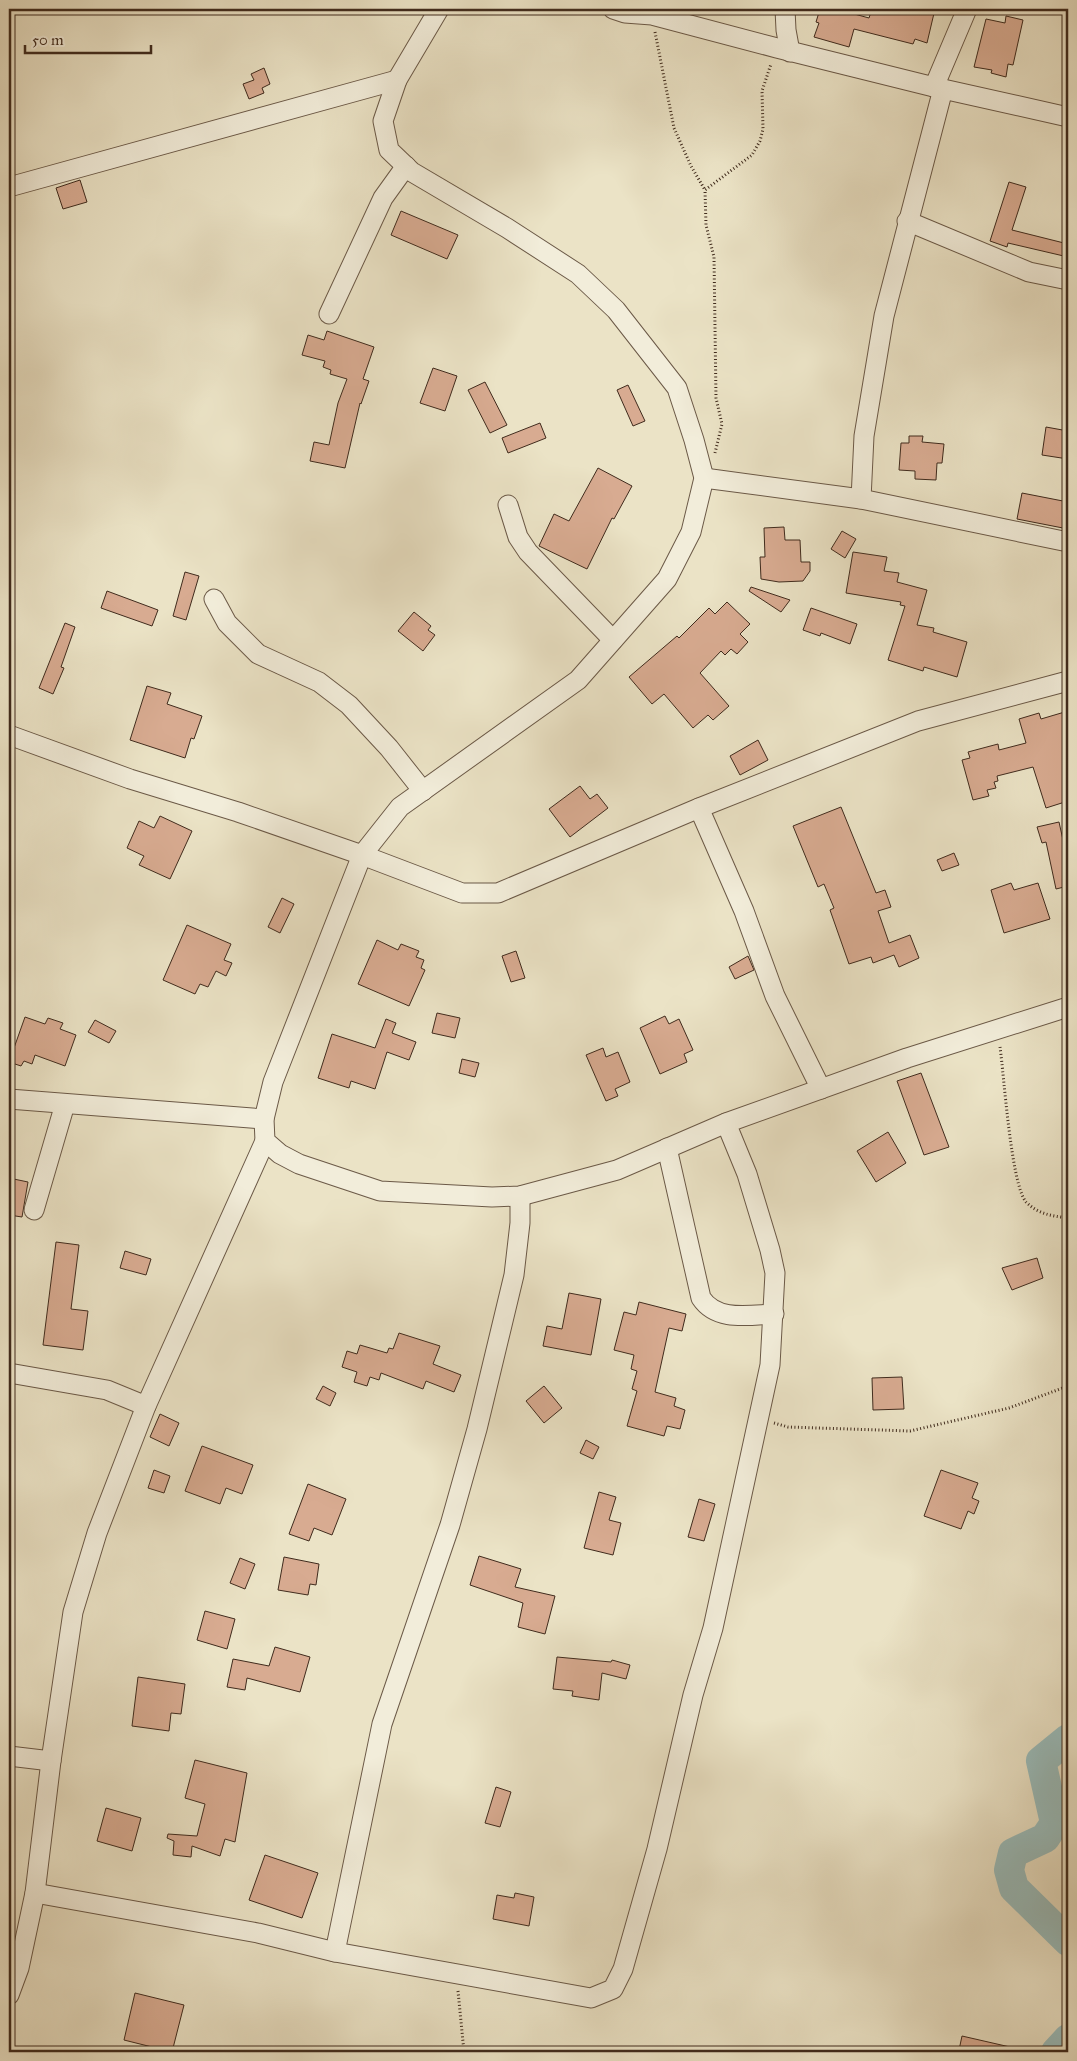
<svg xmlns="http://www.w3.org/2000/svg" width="1077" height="2061" viewBox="0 0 1077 2061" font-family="'IM FELL Great Primer',serif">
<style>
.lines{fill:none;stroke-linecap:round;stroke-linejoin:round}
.river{stroke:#9abdbc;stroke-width:30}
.building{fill:#d8ab91;stroke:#402b1d}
.minor-casing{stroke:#6b5947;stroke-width:21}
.path{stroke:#402b1d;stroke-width:3;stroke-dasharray:1 2.5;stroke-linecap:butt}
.minor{stroke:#f2edda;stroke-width:19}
</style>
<rect width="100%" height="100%" fill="#ebe3c6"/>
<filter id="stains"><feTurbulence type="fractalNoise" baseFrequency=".004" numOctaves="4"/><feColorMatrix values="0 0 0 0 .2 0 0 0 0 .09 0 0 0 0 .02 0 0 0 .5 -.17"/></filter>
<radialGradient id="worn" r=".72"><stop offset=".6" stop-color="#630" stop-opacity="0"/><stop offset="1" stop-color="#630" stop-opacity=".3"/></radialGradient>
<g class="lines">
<g class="river">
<polyline points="1068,1739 1041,1761 1055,1823 1045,1838 1013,1853 1009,1870 1014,1888 1068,1941"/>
<polyline points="1056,2052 1068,2039"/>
</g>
</g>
<g class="building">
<polygon points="820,9 836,9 869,18 872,9 935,9 927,43 915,39 913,44 854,29 849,47 814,37 819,23 816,22"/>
<polygon points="1006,16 1023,20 1013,65 1008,64 1006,77 991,73 992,70 974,67 986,19 1005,23"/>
<polygon points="264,68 270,84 262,88 264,93 249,99 243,84 254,80 251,74"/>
<polygon points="80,180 87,202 63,209 56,188"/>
<polygon points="1009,182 1026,187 1012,230 1068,244 1068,257 1008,243 1007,247 990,241"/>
<polygon points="401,211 458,235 447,259 391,235"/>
<polygon points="327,331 374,347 363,379 369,381 361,404 360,403 345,468 310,461 314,442 329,445 338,403 347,379 330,374 331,370 323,367 325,361 302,355 308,335 324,340"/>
<polygon points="433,368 457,376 445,411 420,403"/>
<polygon points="485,382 507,425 490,433 468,390"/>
<polygon points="628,385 645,421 633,426 617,390"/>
<polygon points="540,423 546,438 508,453 502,438"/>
<polygon points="1046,427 1068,431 1068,459 1042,455"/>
<polygon points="909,436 923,436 922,442 944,444 942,463 937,463 936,480 915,479 915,471 899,470 901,443 909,443"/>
<polygon points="598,468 632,486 614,519 612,518 587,569 539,546 554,514 569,521"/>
<polygon points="1022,493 1068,502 1068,529 1017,519"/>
<polygon points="784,527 785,540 800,540 801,562 810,562 810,571 803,581 779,582 761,579 760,557 765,557 764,528"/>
<polygon points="842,531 856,539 845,558 831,549"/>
<polygon points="853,552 887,557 884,571 899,573 897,582 927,590 917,625 934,628 933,632 967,642 957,677 924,667 923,671 888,660 905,606 900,605 901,602 846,593"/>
<polygon points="185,572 199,576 186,620 173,616"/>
<polygon points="751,587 790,600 781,612 749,591"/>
<polygon points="107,591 158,610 152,626 101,608"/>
<polygon points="727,602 750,624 740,634 748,642 737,654 731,649 725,655 721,651 700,673 729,706 713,720 708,715 693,728 664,694 652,704 629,677 677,636 679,638 709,608 715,614"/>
<polygon points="811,608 857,624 850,644 821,633 820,636 803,630"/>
<polygon points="414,612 431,626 428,630 435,635 423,651 398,631"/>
<polygon points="65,623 75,627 61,667 64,668 53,694 39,688"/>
<polygon points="147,686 171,693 167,704 202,716 194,739 191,738 185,758 130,740"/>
<polygon points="1068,711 1068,801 1046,808 1033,767 997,776 998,781 994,782 996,788 987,790 989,796 973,800 962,760 970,758 968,752 998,744 999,750 1026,743 1019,719 1039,713 1041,719"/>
<polygon points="758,740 768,760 740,775 730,756"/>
<polygon points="580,786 590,799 597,794 608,808 570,837 549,809"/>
<polygon points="841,807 876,893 885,890 891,907 878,911 889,943 910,935 919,958 899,967 894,955 873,963 871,957 849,964 830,910 834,908 824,884 818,887 793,826"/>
<polygon points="160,816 192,831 170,879 139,865 144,856 127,848 139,821 154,828"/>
<polygon points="1059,822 1063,840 1068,839 1068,886 1056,889 1046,842 1042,843 1037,827"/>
<polygon points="954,853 959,865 942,871 937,860"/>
<polygon points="1011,883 1014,890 1038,883 1050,919 1004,933 991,890"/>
<polygon points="282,898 294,904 280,933 268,927"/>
<polygon points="187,925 231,944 224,960 232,963 226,976 216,971 208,987 200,984 195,994 163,980"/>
<polygon points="377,940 398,950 401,944 419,951 416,957 424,960 421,968 425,970 409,1006 358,984"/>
<polygon points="516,951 525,978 511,982 502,956"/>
<polygon points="748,956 754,970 735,979 729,967"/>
<polygon points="437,1013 460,1018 455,1038 432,1033"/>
<polygon points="665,1016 669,1024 679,1019 693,1050 684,1054 687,1062 660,1074 640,1028"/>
<polygon points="25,1017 45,1024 48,1018 63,1023 60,1029 76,1035 65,1066 35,1055 32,1064 24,1061 21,1066 9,1062"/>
<polygon points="386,1019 396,1023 392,1033 416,1042 409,1060 387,1052 375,1089 351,1081 349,1088 318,1078 332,1034 375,1048"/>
<polygon points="95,1020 116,1031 109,1043 88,1032"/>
<polygon points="603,1048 606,1057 618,1052 630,1082 615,1089 618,1096 606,1101 586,1055"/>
<polygon points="462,1059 479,1063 475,1077 459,1073"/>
<polygon points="921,1073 949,1147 924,1155 897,1081"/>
<polygon points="888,1132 906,1163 876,1182 857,1151"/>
<polygon points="9,1178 28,1182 22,1217 9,1215"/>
<polygon points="56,1242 79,1245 71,1309 88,1311 83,1350 43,1345"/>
<polygon points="125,1251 151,1259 146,1275 120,1268"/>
<polygon points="1037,1258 1043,1278 1012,1290 1002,1268"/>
<polygon points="569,1293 601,1299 591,1355 543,1346 547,1326 562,1329"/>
<polygon points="639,1302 686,1314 682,1331 669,1328 655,1392 676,1398 674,1406 685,1410 680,1429 667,1426 664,1436 627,1426 637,1391 632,1389 637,1371 631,1369 634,1355 614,1350 624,1312 636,1315"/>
<polygon points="399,1333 440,1346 433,1364 461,1375 454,1392 426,1381 423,1389 381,1373 379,1380 370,1377 367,1386 354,1382 357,1372 342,1367 347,1351 357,1354 360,1345 387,1353 389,1348 393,1349"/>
<polygon points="902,1377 904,1409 873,1410 872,1378"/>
<polygon points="323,1386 336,1393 330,1406 316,1399"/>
<polygon points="544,1386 562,1408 544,1423 526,1401"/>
<polygon points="160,1414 179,1423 169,1446 150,1437"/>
<polygon points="586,1440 599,1447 593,1459 580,1453"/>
<polygon points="202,1446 253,1465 242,1494 226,1488 220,1504 185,1491"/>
<polygon points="154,1470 170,1476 164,1493 148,1488"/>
<polygon points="941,1470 978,1483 972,1498 979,1501 974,1514 968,1511 961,1529 924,1516"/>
<polygon points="308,1484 346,1499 332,1535 314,1528 309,1541 289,1534"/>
<polygon points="599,1492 616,1497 609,1520 621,1523 613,1555 584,1548"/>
<polygon points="699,1499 715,1504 704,1541 688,1537"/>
<polygon points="479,1556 521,1569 515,1587 555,1596 545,1634 518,1627 523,1603 470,1585"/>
<polygon points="284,1557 319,1564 316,1585 310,1584 308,1595 278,1590"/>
<polygon points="240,1558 255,1564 245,1589 230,1583"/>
<polygon points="205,1611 235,1619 227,1649 197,1640"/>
<polygon points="275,1647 310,1657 300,1692 247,1678 245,1690 227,1687 233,1659 269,1666"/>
<polygon points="557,1657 611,1662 612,1660 630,1665 626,1679 602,1673 599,1700 572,1696 573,1691 553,1689"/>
<polygon points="138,1677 185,1684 181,1714 171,1713 169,1731 132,1726"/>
<polygon points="195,1760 247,1773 235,1842 225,1839 220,1856 192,1846 191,1857 173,1855 174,1841 167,1838 168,1834 197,1836 205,1804 185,1798"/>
<polygon points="496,1787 511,1792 500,1827 485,1823"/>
<polygon points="106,1808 141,1818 132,1851 97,1841"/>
<polygon points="265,1855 318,1873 302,1918 249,1900"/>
<polygon points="515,1893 534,1897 529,1926 493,1919 497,1895 514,1898"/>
<polygon points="135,1993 184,2005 172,2052 124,2040"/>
<polygon points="962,2036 1010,2047 1009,2052 967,2052 959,2050"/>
</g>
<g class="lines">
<defs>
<g id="minor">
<polyline points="439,9 397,80 383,121 389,150 412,172 507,228 578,274 616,310 677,388 694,440 704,478 691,532 667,579 578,680 400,807 362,855 273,1082 264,1119 265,1141 280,1154 299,1164 380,1191 492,1197 520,1196 617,1170 726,1123 907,1058 1068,1007"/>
<polyline points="613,9 625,13 652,15 777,48 934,87 1068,117"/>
<polyline points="785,9 786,30 790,52"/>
<polyline points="934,87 967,9"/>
<polyline points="9,187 397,80"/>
<polyline points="907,221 1029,272 1068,280"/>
<polyline points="329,314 383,198 406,166"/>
<polyline points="704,478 861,499 1068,542"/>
<polyline points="861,499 864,436 884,316 943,89"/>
<polyline points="508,505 518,537 528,552 613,640"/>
<polyline points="214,599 227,623 258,654 319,682 349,705 389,748 423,791"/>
<polyline points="9,735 130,779 238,812 362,855 462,893 498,893 699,808 918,721 1068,681"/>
<polyline points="699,808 744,911 775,996 821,1089"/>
<polyline points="9,1099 264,1119"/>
<path d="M667 1148 701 1298C717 1322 749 1315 774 1314"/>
<polyline points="34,1210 65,1104"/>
<polyline points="9,1373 107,1390 146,1406"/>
<polyline points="9,1756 51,1761"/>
<polyline points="35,1893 258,1933 335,1952 591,1998 613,1989 623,1969 657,1849 693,1695 713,1628 770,1365 775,1273 770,1250 747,1174 726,1123"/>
<polyline points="335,1952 382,1724 450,1525 477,1429 514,1275 520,1223 520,1196"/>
<polyline points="9,1995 19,1968 35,1893 51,1761 73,1612 97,1533 146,1406 265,1141"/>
</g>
</defs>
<use href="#minor" class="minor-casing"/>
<g class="path">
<polyline points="655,32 674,128 691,166 705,190"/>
<polyline points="715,453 722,424 716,398 714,257 706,225 705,190 752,155 760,141 763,129 762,91 771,64"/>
<path d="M1000 1047C1004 1075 1011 1184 1026 1202 1038 1214 1052 1216 1068 1218"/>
<polyline points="774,1423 788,1427 910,1431 1009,1408 1068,1386"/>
<polyline points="458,1991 464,2052"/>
</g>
<use href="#minor" class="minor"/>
</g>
<rect width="1077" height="2061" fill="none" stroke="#ebe3c6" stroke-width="30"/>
<rect x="10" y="10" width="1057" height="2041" fill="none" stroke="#402b1d" stroke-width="2.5"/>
<rect x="15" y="15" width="1047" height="2031" fill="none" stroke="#402b1d"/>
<path d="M25 45v8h126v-8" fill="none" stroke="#402b1d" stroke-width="2.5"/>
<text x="32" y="45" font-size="15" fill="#402b1d" stroke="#f2edda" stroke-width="4" paint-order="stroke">50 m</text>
<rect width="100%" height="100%" filter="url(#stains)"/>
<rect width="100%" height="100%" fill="url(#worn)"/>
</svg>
